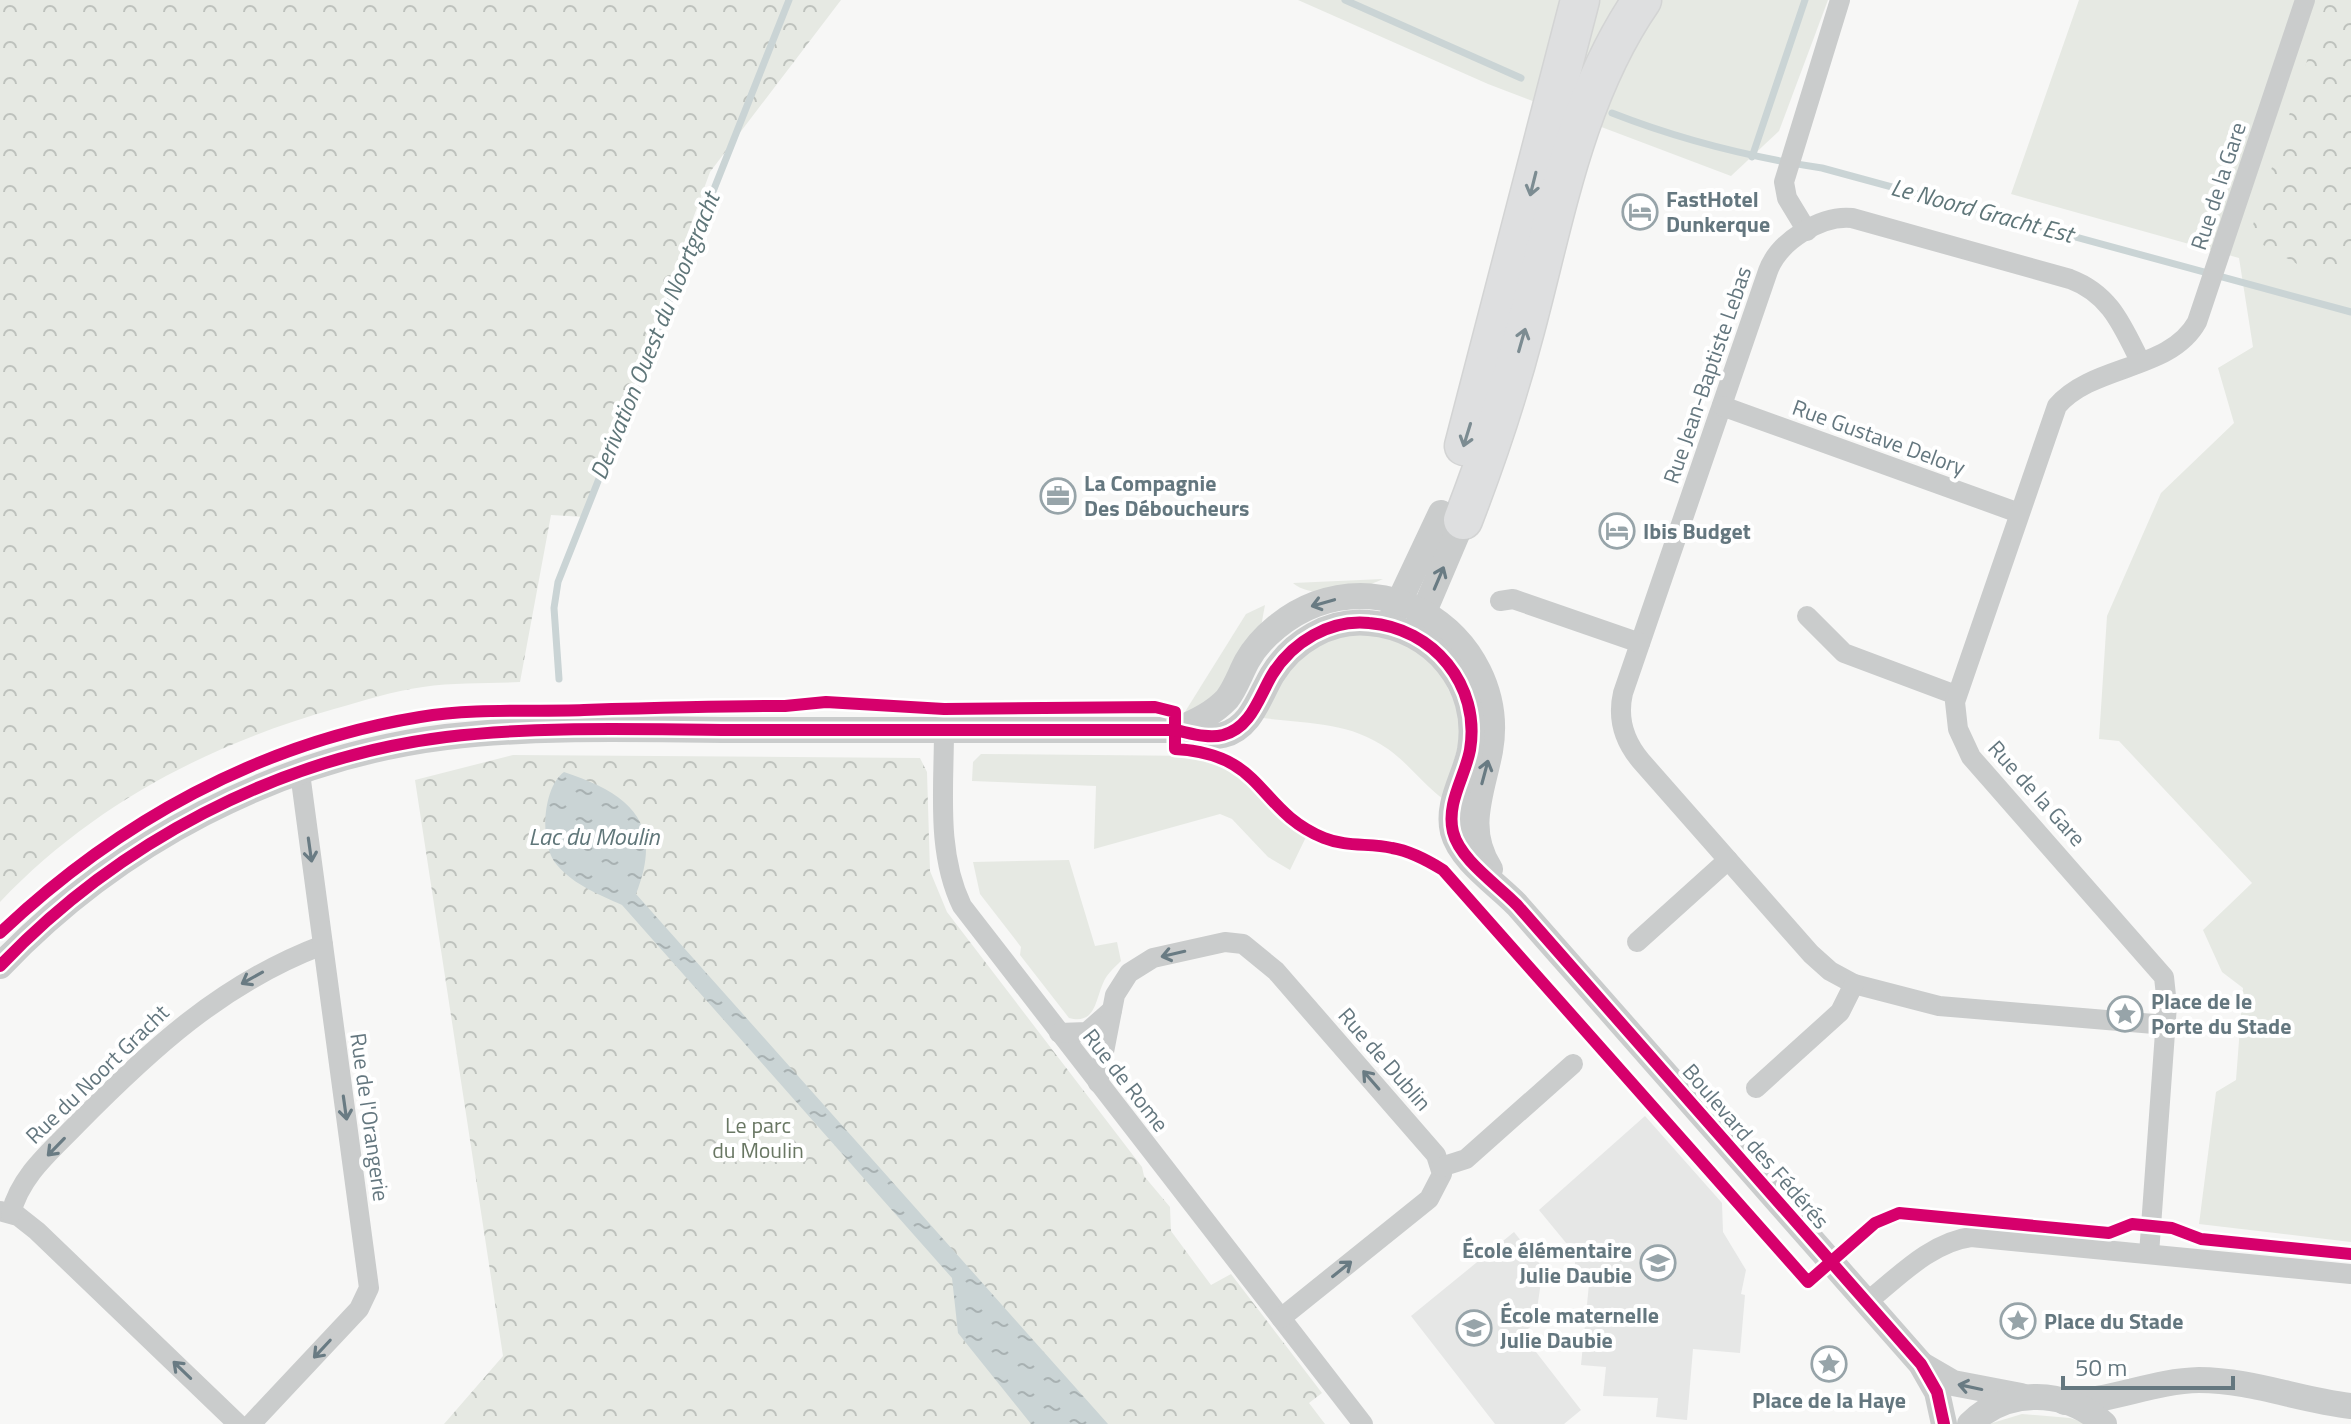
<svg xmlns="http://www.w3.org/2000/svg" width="2351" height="1424" viewBox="0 0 2351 1424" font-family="'Titillium Web',sans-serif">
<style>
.built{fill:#e6e7e6}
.grass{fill:#e6e9e3}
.forest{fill:url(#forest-crowns)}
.water{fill:url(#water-ripples)}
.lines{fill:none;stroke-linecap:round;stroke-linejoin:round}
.stream{stroke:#cad4d5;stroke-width:7}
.motorway-casing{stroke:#d3d4d4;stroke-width:41}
.minor{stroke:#cacccc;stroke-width:20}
.tertiary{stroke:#cacccc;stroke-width:26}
.motorway{stroke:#dedfe0;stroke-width:38}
.cycleway-casing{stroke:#fff;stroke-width:17}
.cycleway{stroke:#d6006c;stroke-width:12}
.oneway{stroke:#7c8c92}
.oneway2{stroke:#697b83}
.labels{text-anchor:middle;stroke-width:8;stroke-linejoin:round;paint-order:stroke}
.street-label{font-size:22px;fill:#64777f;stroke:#fff}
.poi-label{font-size:22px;font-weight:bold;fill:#64777f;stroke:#fff;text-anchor:start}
.park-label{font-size:22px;fill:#697763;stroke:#fff}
.water-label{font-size:24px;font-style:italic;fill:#5f7679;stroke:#fff}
</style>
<defs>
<pattern id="forest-crowns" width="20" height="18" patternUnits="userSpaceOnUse" patternTransform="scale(2)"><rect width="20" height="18" fill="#e6e9e3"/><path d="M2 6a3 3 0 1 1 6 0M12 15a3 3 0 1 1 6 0" fill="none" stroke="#bec2bd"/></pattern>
<pattern id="water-ripples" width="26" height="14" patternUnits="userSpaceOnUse" patternTransform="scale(2)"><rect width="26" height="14" fill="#cad4d5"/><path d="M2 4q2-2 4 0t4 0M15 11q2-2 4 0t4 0" fill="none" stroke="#a8b1b2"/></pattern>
</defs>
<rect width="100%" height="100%" fill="#f7f7f6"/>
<g class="built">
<polygon points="1645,1116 1722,1203 1723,1232 1746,1270 1741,1294 1745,1295 1740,1353 1693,1349 1687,1420 1656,1417 1658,1398 1603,1396 1606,1367 1581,1365 1590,1274 1574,1272 1576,1255 1539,1210"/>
<polygon points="1514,1232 1543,1268 1535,1323 1522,1334 1581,1410 1564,1424 1495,1424 1411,1316"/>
</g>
<g class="grass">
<polygon points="1298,0 1828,0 1779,131 1731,176 1488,84"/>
<polygon points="2079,0 2351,0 2351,1242 2199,1224 2216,1092 2236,1080 2243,988 2222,972 2203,930 2252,883 2119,741 2099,739 2107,616 2161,493 2234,423 2218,368 2253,347 2239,258 2011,194"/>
<path d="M1383 579C1360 590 1314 601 1293 583Z"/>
<polygon points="1265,605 1260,632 1223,693 1183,715 1246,614"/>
<path d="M1365 630 1431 655 1465 722 1443 799C1423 784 1408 763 1388 749 1349 721 1307 724 1263 718 1288 652 1300 649 1365 630Z"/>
<path d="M981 754 1202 756C1254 771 1264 814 1306 837L1290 870 1268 857 1232 819 1220 814 1094 849 1096 786 972 781 973 762Z"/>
<path d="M1069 860 1095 946 1117 942 1121 961C1115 967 1108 973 1104 981 1095 1000 1096 1025 1069 1018L1020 955 1021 947 980 894 973 862Z"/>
<polygon points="2022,1414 2070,1418 2088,1424 1989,1424"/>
</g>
<g class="forest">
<path d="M0 0H841L710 172 584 517 551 515 520 682C488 684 455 682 423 687 393 691 363 701 334 709 207 745 91 806 0 902Z"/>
<polygon points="2327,0 2351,0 2351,273 2297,264 2249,237"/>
<polygon points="513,755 920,758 927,772 930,871 947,912 1142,1167 1144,1176 1170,1207 1171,1231 1211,1285 1231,1274 1322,1393 1309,1403 1325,1424 444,1424 503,1356 415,780"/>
</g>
<path class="water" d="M564 772C631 794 664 823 636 894L1108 1424H1031L958 1333 952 1278 622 905C600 895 574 885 557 865 539 845 542 788 564 772Z"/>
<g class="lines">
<g class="stream">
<polyline points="1345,0 1521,78"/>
<path d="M1612 113C1681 140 1749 157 1822 168L2351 312"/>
<polyline points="1752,157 1805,0"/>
<polyline points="559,679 554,608 558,582 789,0"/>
</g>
<defs>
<g id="motorway">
<polyline points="1464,446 1580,0"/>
<path d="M1463 520C1487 458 1508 395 1525 330 1555 218 1575 97 1642 0"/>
</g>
</defs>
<use href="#motorway" class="motorway-casing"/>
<g class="minor">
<polyline points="1807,231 1787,198 1784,182 1840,0"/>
<path d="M2140 361C2122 325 2110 294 2070 279L1852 218C1821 215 1779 241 1768 271L1623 693C1617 719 1624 741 1641 761L1811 954 1830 971 1854 984 1939 1006 2166 1025"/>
<polyline points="1722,406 2019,513"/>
<polyline points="1500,601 1513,599 1640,643"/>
<polyline points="1807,616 1844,653 1956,695"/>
<path d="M944 730C944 789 936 852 962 906L1363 1424"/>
<polyline points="1637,942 1728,860"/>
<polyline points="1059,1033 1087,1032 1112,1010"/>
<polyline points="1098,1083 1115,995 1129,973 1153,958 1225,942 1243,944 1276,971 1436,1155 1442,1174 1429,1199 1281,1318"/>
<polyline points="1756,1088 1840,1012 1854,984"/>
<polyline points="1441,1167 1466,1159 1573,1064"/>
<polyline points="0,1211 18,1216 37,1231 238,1424"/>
<path d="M11 1213C21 1175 50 1152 76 1125 150 1050 222 983 323 945"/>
<path d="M2149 1254 2167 1005 2164 977 1971 757 1958 729 1955 702 2057 406C2093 364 2170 371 2197 322L2305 0"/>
<path d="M1867 1302C1897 1278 1931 1242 1971 1237L2351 1274"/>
<polyline points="251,1424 359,1309 369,1288 300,773"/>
</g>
<g class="tertiary">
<polyline points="1391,619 1441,513"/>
<polyline points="1417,628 1463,520"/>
<path d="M1175 730C1194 723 1213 714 1227 699 1236 687 1240 674 1247 661 1261 636 1289 614 1316 604 1352 591 1390 594 1422 612 1472 640 1500 695 1490 751 1482 793 1464 829 1490 869"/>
<path d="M0 966C117 843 277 758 446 737 547 725 650 730 751 730 893 730 1034 730 1175 730 1190 733 1208 739 1223 735 1251 728 1259 697 1272 675 1292 642 1330 619 1369 623 1433 628 1481 685 1470 750 1465 777 1446 803 1453 832 1460 860 1498 885 1517 905L1921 1364 1937 1392 1944 1424"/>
<polyline points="1922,1365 1953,1383 2021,1396"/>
<path d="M2065 1402C2110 1402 2153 1381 2199 1380 2250 1380 2300 1400 2351 1406"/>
<path d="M1970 1424C2008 1387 2066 1389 2104 1424"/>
</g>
<use href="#motorway" class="motorway"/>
<defs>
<g id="cycleway">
<path d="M0 933C117 822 260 743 420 717 475 708 529 712 584 710 651 708 718 706 785 706L826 702 944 709 1155 707 1175 712V749C1266 754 1256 810 1324 838 1346 847 1370 843 1392 848 1410 851 1427 860 1443 870L1808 1282 1875 1223 1899 1213 2109 1233 2132 1224 2172 1228 2201 1239 2351 1254"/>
<path d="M0 966C117 843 277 758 446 737 547 725 650 730 751 730 893 730 1034 730 1175 730 1190 733 1208 739 1223 735 1251 728 1259 697 1272 675 1292 642 1330 619 1369 623 1433 628 1481 685 1470 750 1465 777 1446 803 1453 832 1460 860 1498 885 1517 905L1921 1364 1937 1392 1944 1424"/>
</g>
</defs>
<use href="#cycleway" class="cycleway-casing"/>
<use href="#cycleway" class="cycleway"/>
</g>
<defs><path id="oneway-shaft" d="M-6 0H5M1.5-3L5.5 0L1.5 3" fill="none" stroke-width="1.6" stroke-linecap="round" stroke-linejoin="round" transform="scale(2)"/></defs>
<g class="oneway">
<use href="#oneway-shaft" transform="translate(1533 184) rotate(104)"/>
<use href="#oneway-shaft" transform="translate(1522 340) rotate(-74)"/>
<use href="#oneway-shaft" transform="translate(1467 435) rotate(107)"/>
</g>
<g class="oneway2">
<use href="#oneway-shaft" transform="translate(1439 578) rotate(-67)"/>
<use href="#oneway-shaft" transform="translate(1323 603) rotate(164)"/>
<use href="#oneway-shaft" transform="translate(1485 772) rotate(-75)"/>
<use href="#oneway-shaft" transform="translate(310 850) rotate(82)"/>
<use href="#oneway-shaft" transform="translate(1173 954) rotate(167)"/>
<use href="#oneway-shaft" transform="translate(252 978) rotate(151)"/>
<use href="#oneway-shaft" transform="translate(1371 1080) rotate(-131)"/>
<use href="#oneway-shaft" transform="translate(345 1108) rotate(82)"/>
<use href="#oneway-shaft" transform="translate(56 1147) rotate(134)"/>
<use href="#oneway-shaft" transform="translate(1342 1269) rotate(-39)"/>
<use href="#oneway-shaft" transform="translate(322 1349) rotate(133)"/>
<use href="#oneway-shaft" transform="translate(182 1370) rotate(-136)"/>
<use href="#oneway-shaft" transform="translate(1970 1387) rotate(-168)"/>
</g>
<defs>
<symbol id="hotel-ring" viewBox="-11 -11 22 22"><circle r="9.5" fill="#fff" stroke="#97a4a9" stroke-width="1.5"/><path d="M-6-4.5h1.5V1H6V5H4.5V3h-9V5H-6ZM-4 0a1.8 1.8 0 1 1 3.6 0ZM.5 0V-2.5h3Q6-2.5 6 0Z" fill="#97a4a9"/></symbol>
<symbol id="office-ring" viewBox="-11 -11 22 22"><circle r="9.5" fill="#fff" stroke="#97a4a9" stroke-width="1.5"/><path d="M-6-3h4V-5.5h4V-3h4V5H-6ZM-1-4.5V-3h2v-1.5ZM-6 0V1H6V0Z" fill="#97a4a9"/></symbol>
<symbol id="sight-ring" viewBox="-11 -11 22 22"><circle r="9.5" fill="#fff" stroke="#97a4a9" stroke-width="1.5"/><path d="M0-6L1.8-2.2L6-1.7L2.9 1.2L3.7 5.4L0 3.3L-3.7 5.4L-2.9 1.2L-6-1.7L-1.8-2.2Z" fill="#97a4a9"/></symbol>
<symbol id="school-ring" viewBox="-11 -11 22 22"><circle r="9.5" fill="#fff" stroke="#97a4a9" stroke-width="1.5"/><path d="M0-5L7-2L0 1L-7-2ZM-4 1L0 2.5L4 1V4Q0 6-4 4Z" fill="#97a4a9"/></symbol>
</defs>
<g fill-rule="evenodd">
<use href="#hotel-ring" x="1620" y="192" width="40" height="40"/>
<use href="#office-ring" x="1038" y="476" width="40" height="40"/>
<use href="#hotel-ring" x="1597" y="511" width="40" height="40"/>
<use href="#sight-ring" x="2105" y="994" width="40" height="40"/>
<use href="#school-ring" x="1638" y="1243" width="40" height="40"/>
<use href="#sight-ring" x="1998" y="1301" width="40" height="40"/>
<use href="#school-ring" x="1454" y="1308" width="40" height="40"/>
<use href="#sight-ring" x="1809" y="1344" width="40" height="40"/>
</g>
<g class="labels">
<g class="street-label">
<text transform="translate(2218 186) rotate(-72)" y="8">Rue de la Gare</text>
<text transform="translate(1707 375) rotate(-71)" y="8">Rue Jean-Baptiste Lebas</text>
<text transform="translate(1879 437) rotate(20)" y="8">Rue Gustave Delory</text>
<text transform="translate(2037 793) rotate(48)" y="8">Rue de la Gare</text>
<text transform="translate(1385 1059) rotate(49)" y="8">Rue de Dublin</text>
<text transform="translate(97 1074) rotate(-44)" y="8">Rue du Noort Gracht</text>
<text transform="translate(1126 1080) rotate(52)" y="8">Rue de Rome</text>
<text transform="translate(370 1117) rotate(82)" y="8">Rue de l'Orangerie</text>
<text transform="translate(1756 1146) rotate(49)" y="8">Boulevard des Fédérés</text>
</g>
<g class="poi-label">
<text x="1666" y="207">FastHotel<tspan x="1666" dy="25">Dunkerque</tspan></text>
<text x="1084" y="491">La Compagnie<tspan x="1084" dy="25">Des Déboucheurs</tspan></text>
<text x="1643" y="539">Ibis Budget</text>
<text x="2151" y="1009">Place de le<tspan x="2151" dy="25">Porte du Stade</tspan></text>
<text x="1632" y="1258" text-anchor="end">École élémentaire<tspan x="1632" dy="25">Julie Daubie</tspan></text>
<text x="1500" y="1323">École maternelle<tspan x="1500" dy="25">Julie Daubie</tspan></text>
<text x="2044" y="1329">Place du Stade</text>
<text x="1829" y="1408" text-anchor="middle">Place de la Haye</text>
</g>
<g class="park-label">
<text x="758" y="1133">Le parc<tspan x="758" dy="25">du Moulin</tspan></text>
</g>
<g class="water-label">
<text transform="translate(1982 211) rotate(15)" y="8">Le Noord Gracht Est</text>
<text transform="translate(655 336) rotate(-68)" y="8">Derivation Ouest du Noortgracht</text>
<text x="594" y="845">Lac du Moulin</text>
</g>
</g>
<path d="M2063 1376v12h170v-12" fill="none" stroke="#64777f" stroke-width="4"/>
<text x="2075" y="1376" font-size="24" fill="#64777f" stroke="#ffffff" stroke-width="6" paint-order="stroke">50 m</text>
</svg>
